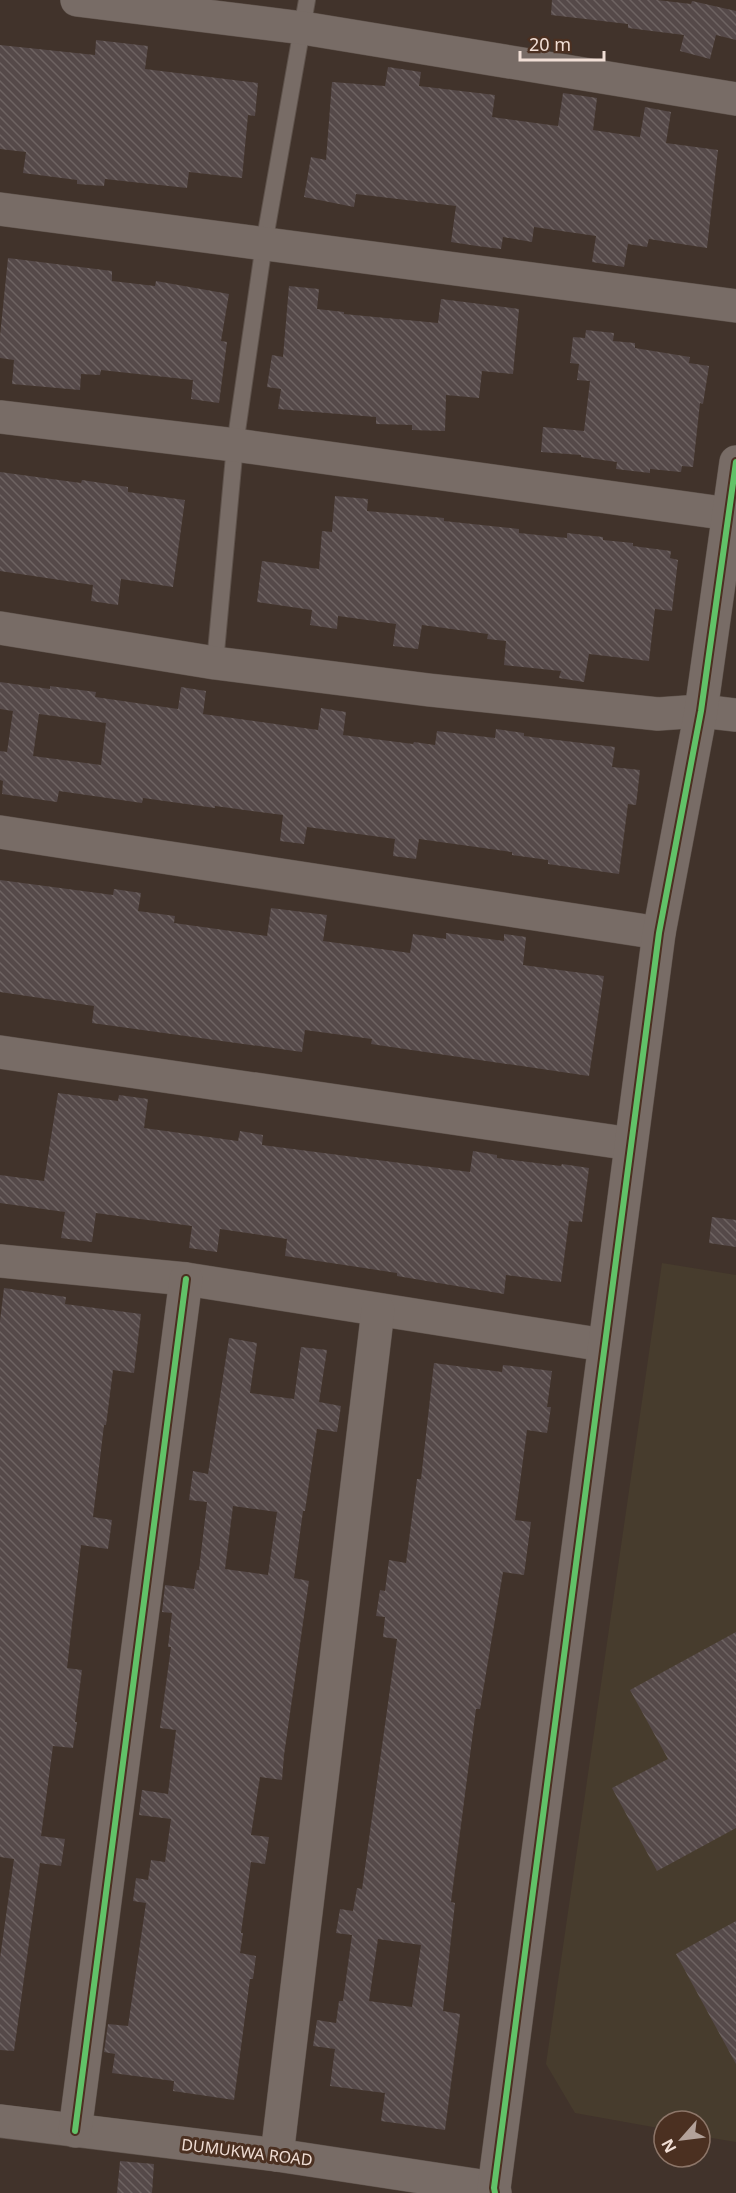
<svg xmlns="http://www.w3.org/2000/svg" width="736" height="2193" viewBox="0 0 736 2193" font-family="'Noto Sans',sans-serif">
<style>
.education{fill:#473c2d}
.building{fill:url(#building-back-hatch);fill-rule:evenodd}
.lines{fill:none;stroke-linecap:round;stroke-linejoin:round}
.service-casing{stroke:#5e524b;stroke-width:18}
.minor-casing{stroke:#5e524b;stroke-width:34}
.tertiary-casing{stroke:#5e524b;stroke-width:34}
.service{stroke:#786c66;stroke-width:16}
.minor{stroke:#786c66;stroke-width:33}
.tertiary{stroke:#786c66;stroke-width:33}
.cycleway-casing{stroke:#4b3021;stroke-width:10}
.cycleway{stroke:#61c268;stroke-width:6}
.labels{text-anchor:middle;stroke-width:6;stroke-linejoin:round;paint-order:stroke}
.street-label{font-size:16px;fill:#f0ded5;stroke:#4b3021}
</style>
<defs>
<pattern id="building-back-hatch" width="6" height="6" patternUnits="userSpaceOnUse" patternTransform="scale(1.5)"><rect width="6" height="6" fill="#554949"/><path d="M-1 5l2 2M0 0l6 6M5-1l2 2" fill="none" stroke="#6e6362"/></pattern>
</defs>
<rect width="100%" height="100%" fill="#41332b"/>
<polygon class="education" points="662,1263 736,1275 736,2142 700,2136 700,2121 664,2121 664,2129 575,2113 546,2064"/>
<g class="building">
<polygon points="552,0 657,0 691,4 692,1 736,11 736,40 716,35 710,59 680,51 684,35 628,28 628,24 551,15"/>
<polygon points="96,40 148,46 145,69 258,83 255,116 248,115 242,178 189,172 187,188 105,179 104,186 77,184 77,180 23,173 26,152 0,149 0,45 95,55"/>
<polygon points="388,67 421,72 419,86 495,95 492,117 558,126 563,93 597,98 593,130 640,137 645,107 671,112 666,143 718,150 707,248 649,239 647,247 628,244 624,267 592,262 596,236 534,227 532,242 503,237 501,249 477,246 451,242 456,206 356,194 354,207 304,197 311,157 326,160 332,82 385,86"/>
<polygon points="8,258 112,271 112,281 155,286 156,281 229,294 221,341 227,342 219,403 191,399 193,380 101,370 100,375 81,374 80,390 12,384 14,360 0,358 0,336"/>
<polygon points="289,286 319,289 317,309 344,312 344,314 438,323 441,299 519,309 513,374 482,371 479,398 446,395 445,431 412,430 412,425 376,424 376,417 278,409 281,389 267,387 272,355 283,357"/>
<polygon points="586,330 614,333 613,341 635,343 635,348 690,357 689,363 709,366 703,404 700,403 693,467 682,466 681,472 650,469 650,473 616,469 617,462 581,457 581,455 541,452 543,427 584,431 590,381 577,380 579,364 570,363 573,337 585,338"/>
<polygon points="0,472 81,483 82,480 128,487 128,492 185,500 173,587 121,579 118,605 91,601 93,585 0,571"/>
<polygon points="335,496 368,499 367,511 444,518 444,521 519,529 519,533 567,538 567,533 603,537 603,540 633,543 633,546 671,551 670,558 678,560 672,611 655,609 649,661 589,654 584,682 559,678 561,671 504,665 506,641 487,639 488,634 422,625 418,649 393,646 396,624 338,616 337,629 310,625 312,610 257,602 262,561 319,569 322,531 332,532"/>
<path d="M0 682 50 689V686L96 692 95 697 178 709 181 687 206 691 203 714 318 730 321 708 346 712 343 735 413 744 414 742 435 745 437 731 495 738 496 729 524 733V736L615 747 612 767 640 770 636 805 628 804 619 874 548 864V860L512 855V852L419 839 416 859 393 856 395 839 307 827 304 844 280 841 283 815 215 806V808L143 798 142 803 59 791 57 802 2 794 3 781 0 780V751L7 752 13 711 0 709ZM39 714 106 723 101 765 33 756Z"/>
<polygon points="0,880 113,895 114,889 141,893 138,911 175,916 174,923 267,936 271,908 327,915 323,941 410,953 413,934 446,939 446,933 504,941 504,934 526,937 523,965 604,976 589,1076 371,1044 372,1039 305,1030 302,1052 92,1023 94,1006 0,992"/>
<polygon points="58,1093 118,1101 119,1095 148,1099 144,1128 238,1141 240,1131 263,1135 262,1145 470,1172 473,1151 497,1155 497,1158 561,1166 562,1164 589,1168 582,1222 569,1221 561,1282 506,1275 504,1294 397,1276 397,1273 285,1256 287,1239 220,1229 217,1252 189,1248 192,1226 96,1213 92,1242 61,1238 65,1212 0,1203 0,1175 44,1181"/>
<polygon points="712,1217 736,1220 736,1247 709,1243"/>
<polygon points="4,1288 66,1297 65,1304 141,1314 134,1373 113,1370 106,1425 104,1425 93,1517 112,1520 108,1549 81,1545 67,1668 82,1670 75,1722 77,1722 73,1748 53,1746 41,1836 65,1839 61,1866 40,1863 14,2051 0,2050 0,1958 14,1859 0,1857 0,1321"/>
<path d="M229 1338 257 1343 250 1393 294 1399 301 1347 327 1350 319 1402 341 1406 337 1432 317 1429 305 1511H303L294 1578 309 1581 284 1755 282 1780 260 1777 251 1835 269 1837 265 1864 251 1862 241 1933H243L240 1953 256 1956 253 1979H250L234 2100 173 2091 174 2081 112 2073 115 2054 104 2052 108 2024 128 2026 146 1903 133 1901 136 1878 148 1880 151 1860 165 1862 171 1819 139 1815 142 1790 168 1794 176 1730 160 1728 171 1647H168L172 1613 162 1612 165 1585 194 1589 197 1570H199L207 1502 189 1500 193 1471 208 1474ZM233 1506 277 1512 268 1575 225 1569Z"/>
<path d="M434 1363 502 1372 503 1365 552 1371 547 1407H551L547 1433 527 1430 515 1520 531 1522 524 1575 503 1572 480 1709H476L451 1902 455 1903 443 2011 460 2014 445 2130 381 2121 385 2093 330 2086 335 2049 313 2046 317 2020 336 2023 339 2001H343L352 1935 336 1933 340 1909 353 1911 357 1888 362 1889 397 1639 383 1637 385 1617 376 1616 380 1590 385 1591 389 1560 406 1563 417 1479H421ZM378 1939 421 1945 412 2007 369 2001Z"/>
<polygon points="736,1632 736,1828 657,1871 612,1788 668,1759 630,1690"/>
<polygon points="736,1921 736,2064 676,1954"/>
<polygon points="120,2161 154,2164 152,2193 117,2193"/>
</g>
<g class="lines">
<defs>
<polyline id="service" points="215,663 235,445 264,244 307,0"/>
<g id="minor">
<polyline points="77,0 303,28 736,99"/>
<polyline points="0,209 736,306"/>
<polyline points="0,417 235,445 729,514"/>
<polyline points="0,628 215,663 429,690 658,714 701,711 736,715"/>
<polyline points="0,832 659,933"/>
<polyline points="0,1052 631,1144"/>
<polyline points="0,1261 186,1279 604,1345"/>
<polyline points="0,2121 277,2155 494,2188"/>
<polyline points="75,2131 186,1279"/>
<polyline points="277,2155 378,1310"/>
</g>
<polyline id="tertiary" points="495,2193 494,2188 659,933 701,711 736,462"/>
</defs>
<use href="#service" class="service-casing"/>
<use href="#minor" class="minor-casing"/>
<use href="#tertiary" class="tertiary-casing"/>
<use href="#service" class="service"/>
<use href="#minor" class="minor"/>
<use href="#tertiary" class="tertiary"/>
<defs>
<g id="cycleway">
<polyline points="75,2131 186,1279"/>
<polyline points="495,2193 494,2188 659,933 701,711 736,462"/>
</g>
</defs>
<use href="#cycleway" class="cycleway-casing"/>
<use href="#cycleway" class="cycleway"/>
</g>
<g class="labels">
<g class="street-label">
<text transform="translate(247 2152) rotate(7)" y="6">DUMUKWA ROAD</text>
</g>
</g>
<g transform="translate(682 2139) rotate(242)"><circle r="28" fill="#4b3021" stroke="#8d7669" stroke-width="1.5"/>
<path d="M0-4.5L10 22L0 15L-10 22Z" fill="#b3a29a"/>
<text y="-9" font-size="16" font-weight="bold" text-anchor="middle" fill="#f0ded5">N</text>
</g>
<path d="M520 51v9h84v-9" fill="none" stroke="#f0ded5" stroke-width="3"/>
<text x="529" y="51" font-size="18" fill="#f0ded5" stroke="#4b3021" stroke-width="4.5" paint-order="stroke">20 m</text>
</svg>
